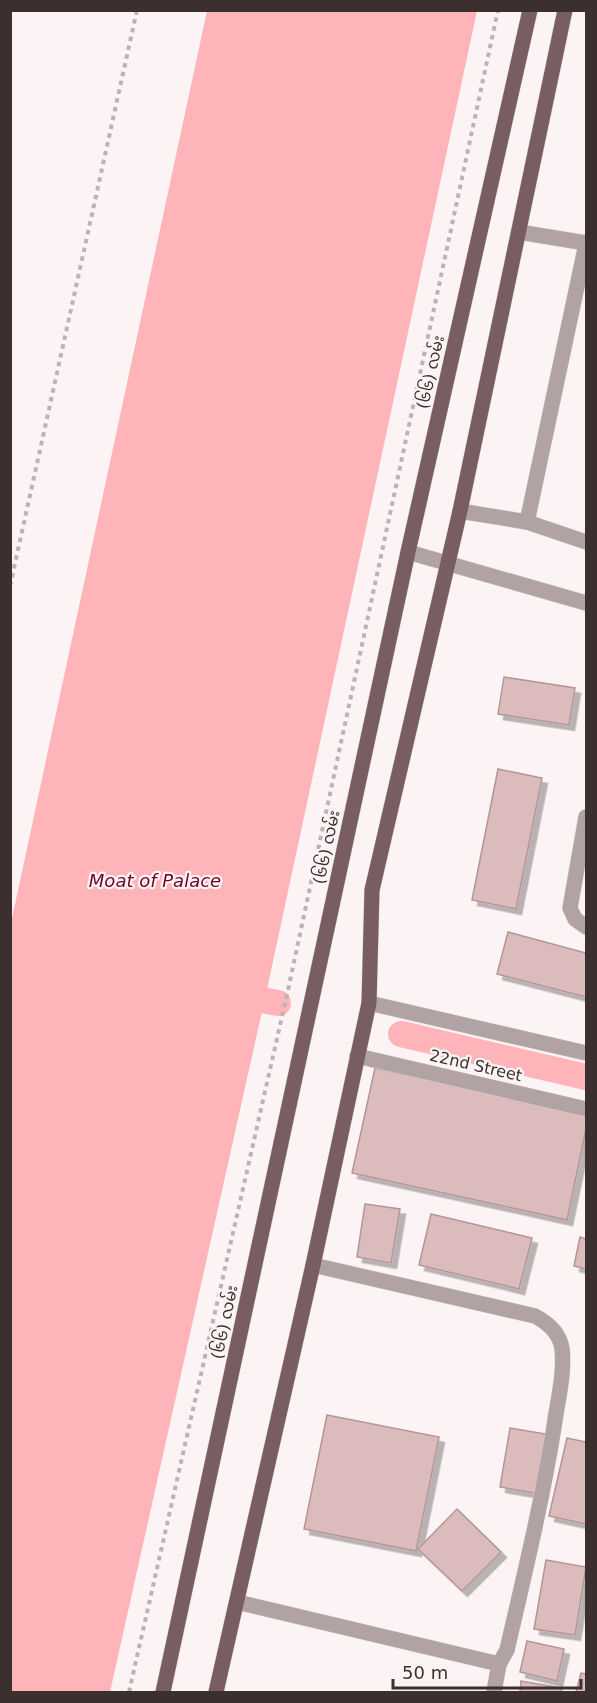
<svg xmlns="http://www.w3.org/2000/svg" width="597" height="1703" viewBox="0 0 597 1703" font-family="'DejaVu Sans','Noto Sans Myanmar',sans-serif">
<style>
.water{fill:#ffb4b9}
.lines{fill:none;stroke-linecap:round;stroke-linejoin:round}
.canal{stroke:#ffb4b9;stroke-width:26}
.building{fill:#dcbbbd;stroke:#b59597;stroke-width:1.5;filter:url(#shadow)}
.service-casing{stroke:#d9d0d1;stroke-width:16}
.minor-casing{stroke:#d9d0d1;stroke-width:16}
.primary-casing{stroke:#d9d0d1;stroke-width:16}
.path{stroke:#bcb3b3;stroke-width:4;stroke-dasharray:4.5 4.5;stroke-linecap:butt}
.service{stroke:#b1a2a3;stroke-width:15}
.minor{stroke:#b1a2a3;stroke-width:15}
.primary{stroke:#785e60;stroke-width:15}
.labels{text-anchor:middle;stroke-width:4.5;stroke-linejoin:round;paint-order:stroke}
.street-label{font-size:16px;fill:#3c2f2f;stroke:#fbf3f4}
.water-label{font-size:18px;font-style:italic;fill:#730224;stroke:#fbf3f4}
</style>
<defs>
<filter id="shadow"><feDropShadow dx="5.5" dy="5.5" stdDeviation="0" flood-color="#0004"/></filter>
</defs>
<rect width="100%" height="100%" fill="#fbf3f4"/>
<polygon class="water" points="207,11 477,11 269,980 110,1692 11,1692 11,923"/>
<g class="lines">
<g class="canal">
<polyline points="231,994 278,1003"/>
<polyline points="401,1034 586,1077"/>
</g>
</g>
<g class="building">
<polygon points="504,677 575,688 569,725 498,714"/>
<polygon points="498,769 542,778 516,909 472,900"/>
<polygon points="508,932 586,953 586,997 497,974"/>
<polygon points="375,1068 586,1114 586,1129 567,1220 352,1173"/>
<polygon points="365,1204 400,1209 391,1263 357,1257"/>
<polygon points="431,1214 532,1238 519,1289 419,1265"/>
<polygon points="580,1237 586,1239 586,1269 574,1266"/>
<polygon points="327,1415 439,1437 416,1551 304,1529"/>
<polygon points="510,1428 546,1434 535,1493 500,1487"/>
<polygon points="567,1438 586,1442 586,1524 549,1516"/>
<polygon points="457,1509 501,1552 462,1591 418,1549"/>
<polygon points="546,1560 586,1567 575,1635 534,1629"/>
<polygon points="527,1641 564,1649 557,1681 520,1672"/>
<polygon points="581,1673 586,1674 586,1692 576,1692"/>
<polygon points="521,1681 562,1688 561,1692 520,1692"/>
</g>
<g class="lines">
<defs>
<g id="service">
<polyline points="519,232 586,243"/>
<polyline points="460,511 527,522 586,542"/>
<polyline points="527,522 586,244"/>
</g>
<g id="minor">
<polyline points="408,552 586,603"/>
<polyline points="586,817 570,908 575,919 586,927"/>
<polyline points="369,1003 586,1053"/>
<polyline points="357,1056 586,1109"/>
<path d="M237 1602 499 1664 507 1650C524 1576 542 1502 554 1427 557 1403 565 1374 562 1349 560 1333 548 1323 535 1316L313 1265"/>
<polyline points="494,1692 499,1664"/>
</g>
<g id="primary">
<polyline points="163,1692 408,552 530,10"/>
<polyline points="216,1692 313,1265 369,1003 372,890 460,511 565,10"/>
</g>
</defs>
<use href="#service" class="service-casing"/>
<use href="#minor" class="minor-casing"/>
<use href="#primary" class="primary-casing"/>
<g class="path">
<polyline points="10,586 137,10"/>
<polyline points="129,1692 288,990 498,10"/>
</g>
<use href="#service" class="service"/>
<use href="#minor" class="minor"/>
<use href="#primary" class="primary"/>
</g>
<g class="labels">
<g class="street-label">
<text transform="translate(430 372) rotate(-77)" y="6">(၆၆) လမ်း</text>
<text transform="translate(326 847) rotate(-78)" y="6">(၆၆) လမ်း</text>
<text transform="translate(476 1065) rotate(13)" y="6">22nd Street</text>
<text transform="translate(224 1322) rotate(-78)" y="6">(၆၆) လမ်း</text>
</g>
<g class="water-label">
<text x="155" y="887">Moat of Palace</text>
</g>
</g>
<rect width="597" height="1703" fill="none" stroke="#3c2f2f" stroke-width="24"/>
<path d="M393 1679v9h188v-9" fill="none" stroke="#3c2f2f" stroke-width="3"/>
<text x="402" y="1679" font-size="18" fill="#3c2f2f" stroke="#fbf3f4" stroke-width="4.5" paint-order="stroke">50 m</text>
</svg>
